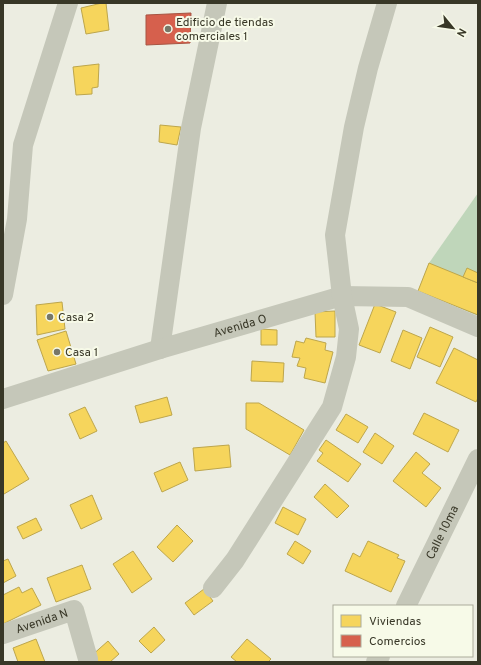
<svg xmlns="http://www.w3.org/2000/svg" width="481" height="665" viewBox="0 0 481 665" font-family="Overpass,sans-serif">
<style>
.green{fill:#bfd6ba}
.homes{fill:#f6d55c;stroke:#bda64c}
.shops{fill:#d6604d;stroke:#a75442}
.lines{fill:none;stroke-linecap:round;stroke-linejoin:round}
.minor{stroke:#c5c7b9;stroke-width:20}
.poi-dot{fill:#777768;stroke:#f7fae8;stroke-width:1.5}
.labels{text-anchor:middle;stroke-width:4;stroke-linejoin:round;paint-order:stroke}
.poi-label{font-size:12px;fill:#383727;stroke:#f7fae8;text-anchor:start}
.street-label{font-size:12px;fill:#383727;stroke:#f7fae8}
</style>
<rect width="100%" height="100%" fill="#ecede1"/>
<polygon class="green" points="478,193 478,316 418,291 429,263"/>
<g class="homes">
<polygon points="102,3 106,3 109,30 86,34 81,8"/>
<polygon points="99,64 98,87 92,88 92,94 76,95 73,67"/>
<polygon points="160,125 181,127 177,145 159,142"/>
<polygon points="429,263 478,283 478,315 418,291"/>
<polygon points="467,268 478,273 478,283 463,277"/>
<polygon points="62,302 65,329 37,335 36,305"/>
<polygon points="375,304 396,312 380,353 359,345"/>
<polygon points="335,311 335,337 316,337 315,312"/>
<polygon points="430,327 453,337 440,367 417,357"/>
<polygon points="261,329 277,330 277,345 261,345"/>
<polygon points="403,330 422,338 410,369 391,361"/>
<polygon points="66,331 76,364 48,371 37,340"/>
<polygon points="306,338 326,343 325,350 333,352 325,383 304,378 306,368 297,366 300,358 292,357 296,341 304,343"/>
<polygon points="454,348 478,360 478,398 476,402 436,383"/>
<polygon points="252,361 284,363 283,382 251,381"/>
<polygon points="167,397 172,415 140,423 135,406"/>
<polygon points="246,403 259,403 304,430 290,455 246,429"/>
<polygon points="85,407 97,431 80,439 69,414"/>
<polygon points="424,413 459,430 448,452 413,434"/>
<polygon points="346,414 368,427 358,443 336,430"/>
<polygon points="375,433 394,446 382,464 363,452"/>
<polygon points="326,440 361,464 348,482 317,461 323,453 319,450"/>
<polygon points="6,441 29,479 4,494 3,493 3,443"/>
<polygon points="229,445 231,467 195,471 193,448"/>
<polygon points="416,452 430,464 422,473 441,488 426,507 393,481"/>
<polygon points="180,462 188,480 162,492 154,473"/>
<polygon points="325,484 349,506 337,518 314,497"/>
<polygon points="92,495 102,519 81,529 70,505"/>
<polygon points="283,507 306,519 298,535 275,523"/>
<polygon points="36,518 42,530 23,539 17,527"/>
<polygon points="177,525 193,541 173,562 157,547"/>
<polygon points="295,541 311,551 303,564 287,554"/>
<polygon points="368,541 399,555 397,558 405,561 391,592 345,571 353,553 360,557"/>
<polygon points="133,551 152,579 132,593 113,564"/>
<polygon points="8,559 16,576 3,583 3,561"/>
<polygon points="82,565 91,589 56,602 47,578"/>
<polygon points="19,587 22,593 32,588 41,605 3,624 3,595"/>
<polygon points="204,589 213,601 194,615 185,603"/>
<polygon points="154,627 165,640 151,653 139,641"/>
<polygon points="36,639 45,662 18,662 13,648"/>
<polygon points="247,639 271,659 268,662 237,662 231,657"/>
<polygon points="108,641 119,654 110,662 94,662 90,657"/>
</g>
<polygon class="shops" points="191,13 190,43 146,45 146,15"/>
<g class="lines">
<g class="minor">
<polyline points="3,295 17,219 23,145 68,3"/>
<polyline points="160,349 191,128 217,3"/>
<path id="s1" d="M3 399 160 349 342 296 408 297 478 327"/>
<polyline points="213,588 235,560 332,407 346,357 349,329 342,296 335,235 354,127 368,68 387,3"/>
<path id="s2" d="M406 606 478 459"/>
<path id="s3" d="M3 634 74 610 88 659V662"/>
<polyline points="376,662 380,656"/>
</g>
</g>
<g class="poi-dot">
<circle cx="168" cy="29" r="4"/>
<circle cx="50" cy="317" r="4"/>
<circle cx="57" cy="352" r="4"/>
</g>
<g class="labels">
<g class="poi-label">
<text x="176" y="26">Edificio de tiendas<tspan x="176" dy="14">comerciales 1</tspan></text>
<text x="58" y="321">Casa 2</text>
<text x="65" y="356">Casa 1</text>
</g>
<g class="street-label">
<text dy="4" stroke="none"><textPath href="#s1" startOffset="248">Avenida O</textPath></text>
<text dy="4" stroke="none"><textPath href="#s2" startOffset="82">Calle 10ma</textPath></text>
<text dy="4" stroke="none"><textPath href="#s3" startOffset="41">Avenida N</textPath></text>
</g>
</g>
<rect width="481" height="665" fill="none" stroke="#383727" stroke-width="8"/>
<rect x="333" y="605" width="140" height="52" fill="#f7fae8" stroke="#abac9b"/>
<rect x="341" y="615" width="20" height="12" fill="#f6d55c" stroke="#abac9b"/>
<text x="369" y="625" font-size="12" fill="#383727">Viviendas</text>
<rect x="341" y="635" width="20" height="12" fill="#d6604d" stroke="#abac9b"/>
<text x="369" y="645" font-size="12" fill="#383727">Comercios</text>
<g transform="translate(453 28) rotate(119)" stroke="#f7fae8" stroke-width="3" paint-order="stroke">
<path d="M0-3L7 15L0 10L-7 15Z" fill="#383727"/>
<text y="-6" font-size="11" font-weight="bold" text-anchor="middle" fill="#383727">N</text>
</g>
</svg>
